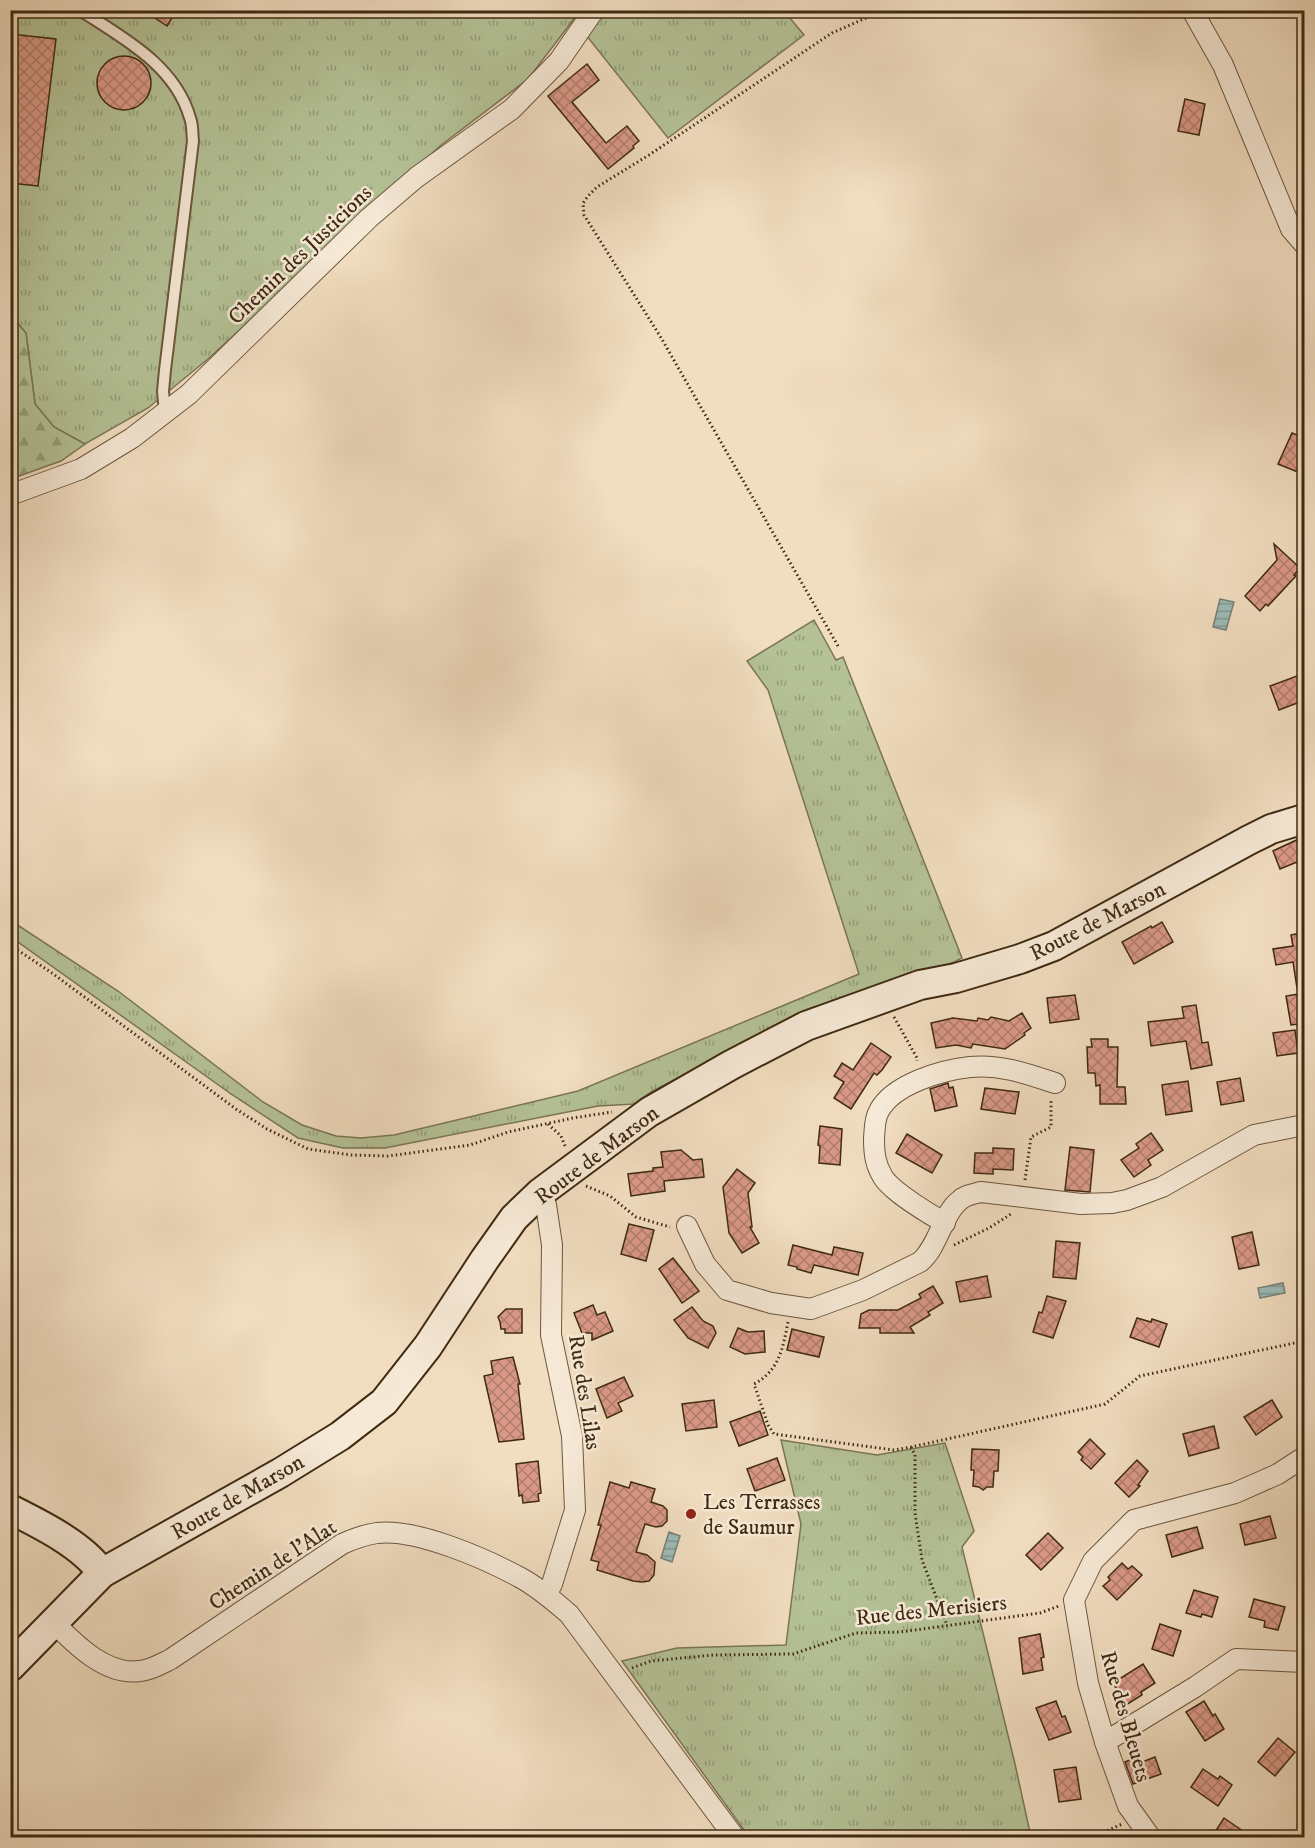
<svg xmlns="http://www.w3.org/2000/svg" width="1315" height="1848" viewBox="0 0 1315 1848" font-family="'IM FELL DW Pica',serif">
<style>
.grass{fill:url(#grass-tufts);stroke:#7a7654;stroke-width:1.5}
.forest{fill:url(#forest-firs);stroke:#7a7654;stroke-width:1.5}
.water{fill:url(#water-rules);stroke:#778176;stroke-width:1.5}
.building{fill:url(#building-cross-hatch);stroke:#3f2a12;stroke-width:1.5}
.lines{fill:none;stroke-linecap:round;stroke-linejoin:round}
.lane-casing{stroke:#6c573e;stroke-width:14}
.street-casing{stroke:#6c573e;stroke-width:22}
.secondary-casing{stroke:#3f2a12;stroke-width:32}
.path{stroke:#3f2a12;stroke-width:3;stroke-dasharray:1.5 3;stroke-linecap:butt}
.lane{stroke:#f6e9d6;stroke-width:10}
.street{stroke:#f6e9d6;stroke-width:20}
.secondary{stroke:#f6e9d6;stroke-width:28}
.poi-dot{fill:#8f2418;stroke:#f6e9d6;stroke-width:2}
.labels{text-anchor:middle;stroke-width:5;stroke-linejoin:round;paint-order:stroke}
.street-label{font-size:22px;fill:#3f2a12;stroke:#f6e9d6}
.poi-label{font-size:22px;fill:#3f2a12;stroke:#f6e9d6;text-anchor:start}
</style>
<defs>
<pattern id="grass-tufts" width="24" height="20" patternUnits="userSpaceOnUse" patternTransform="scale(1.5)"><rect width="24" height="20" fill="#b4c296"/><path d="M3 7l-1-3M5 7V3M7 7l1-3M15 17l-1-3M17 17v-4M19 17l1-3" fill="none" stroke="#949e79"/></pattern>
<pattern id="forest-firs" width="22" height="20" patternUnits="userSpaceOnUse" patternTransform="scale(1.5)"><rect width="22" height="20" fill="#b4c296"/><path d="M5 1l3.5 6h-7zM16 11l3.5 6h-7z" fill="#949e79"/></pattern>
<pattern id="water-rules" width="6" height="5" patternUnits="userSpaceOnUse" patternTransform="scale(1.5)"><rect width="6" height="5" fill="#9cbbb8"/><path d="M0 2.5h6" fill="none" stroke="#819894"/></pattern>
<pattern id="building-cross-hatch" width="8" height="8" patternUnits="userSpaceOnUse" patternTransform="scale(1.5)"><rect width="8" height="8" fill="#da9987"/><path d="M0 0l8 8M0 8l8-8" fill="none" stroke="#b27d6d"/></pattern>
</defs>
<rect width="100%" height="100%" fill="#f1ddc0"/>
<filter id="stains"><feTurbulence type="fractalNoise" baseFrequency=".00333" numOctaves="4"/><feColorMatrix values="0 0 0 0 .2 0 0 0 0 .09 0 0 0 0 .02 0 0 0 .5 -.17"/></filter>
<radialGradient id="worn" r=".72"><stop offset=".6" stop-color="#630" stop-opacity="0"/><stop offset="1" stop-color="#630" stop-opacity=".3"/></radialGradient>
<g class="grass">
<polygon points="604,10 784,11 804,35 668,138 586,35"/>
<polygon points="10,11 580,11 528,79 440,146 208,359 148,408 85,444 54,427 35,404 26,333 11,315"/>
<polygon points="814,620 836,660 843,657 962,958 948,965 808,1009 651,1092 634,1104 598,1106 385,1148 343,1148 298,1138 231,1094 11,937 10,920 118,991 263,1102 302,1125 336,1136 361,1138 394,1135 578,1091 859,974 768,690 747,661"/>
<polygon points="781,1440 877,1455 945,1443 974,1531 962,1547 1015,1764 1031,1837 749,1837 622,1661 677,1648 786,1645 801,1524"/>
</g>
<polygon class="forest" points="10,315 26,333 35,404 54,427 85,444 61,461 11,479"/>
<g class="water">
<polygon points="1220,599 1234,602 1226,630 1213,627"/>
<polygon points="1283,1283 1285,1293 1260,1298 1258,1288"/>
<polygon points="669,1532 680,1536 672,1562 661,1558"/>
</g>
<g class="building">
<polygon points="143,10 177,10 167,26"/>
<polygon points="10,34 56,39 38,186 10,183"/>
<circle cx="124" cy="83" r="27"/>
<polygon points="587,64 599,80 572,102 606,143 627,126 639,141 633,146 634,148 608,169 548,96"/>
<polygon points="1185,99 1205,104 1199,135 1178,131"/>
<polygon points="1292,433 1305,438 1305,475 1278,464"/>
<polygon points="1274,544 1300,568 1294,575 1296,576 1268,606 1266,604 1260,611 1245,596 1277,560"/>
<polygon points="1305,673 1305,700 1279,710 1270,686"/>
<polygon points="1305,836 1305,879 1303,879 1297,862 1280,869 1273,851"/>
<polygon points="1162,922 1173,942 1134,964 1122,942 1151,926 1152,928"/>
<polygon points="1305,932 1305,988 1297,988 1293,962 1276,965 1273,949 1293,946 1291,935"/>
<polygon points="1305,993 1305,1023 1291,1025 1286,996"/>
<polygon points="1075,995 1079,1019 1050,1023 1047,998"/>
<polygon points="1196,1005 1202,1043 1208,1042 1212,1065 1191,1069 1186,1041 1151,1046 1148,1022 1184,1018 1182,1007"/>
<polygon points="1022,1013 1031,1028 1024,1033 1025,1035 1005,1049 973,1044 971,1048 956,1045 936,1048 931,1023 953,1018 977,1021 978,1018 988,1020 991,1017 1009,1021"/>
<polygon points="1295,1030 1298,1053 1277,1056 1273,1033"/>
<polygon points="1091,1039 1108,1039 1108,1047 1118,1047 1117,1087 1125,1087 1126,1104 1100,1104 1100,1085 1096,1086 1095,1073 1088,1073 1087,1047 1092,1047"/>
<polygon points="871,1043 891,1057 882,1070 877,1075 874,1073 851,1109 834,1098 844,1082 834,1076 842,1063 853,1070"/>
<polygon points="1240,1078 1244,1101 1221,1105 1217,1082"/>
<polygon points="1188,1081 1192,1111 1166,1115 1162,1085"/>
<polygon points="948,1083 949,1088 953,1087 957,1106 935,1111 930,1089"/>
<polygon points="985,1088 1019,1092 1015,1114 981,1109"/>
<polygon points="820,1126 842,1129 840,1165 819,1163 820,1146 818,1145"/>
<polygon points="1151,1133 1163,1150 1148,1160 1151,1165 1134,1177 1121,1160 1139,1148 1136,1144"/>
<polygon points="907,1134 942,1155 932,1173 896,1153"/>
<polygon points="1070,1147 1094,1150 1090,1192 1065,1190"/>
<polygon points="993,1148 1014,1149 1013,1170 993,1169 993,1174 974,1173 975,1153 993,1153"/>
<polygon points="681,1150 693,1160 702,1159 704,1177 664,1181 665,1191 631,1196 628,1174 653,1171 653,1168 663,1167 661,1152"/>
<polygon points="737,1169 755,1183 748,1193 752,1227 750,1227 759,1243 742,1253 729,1233 723,1187"/>
<polygon points="629,1224 654,1230 646,1261 621,1254"/>
<polygon points="1252,1232 1259,1265 1239,1269 1232,1237"/>
<polygon points="1056,1241 1080,1243 1076,1279 1053,1277"/>
<polygon points="793,1245 832,1255 834,1247 863,1253 858,1275 814,1265 811,1273 797,1269 797,1267 788,1265"/>
<polygon points="673,1258 699,1291 682,1303 659,1269"/>
<polygon points="987,1276 991,1297 960,1302 956,1282"/>
<polygon points="933,1286 943,1303 928,1312 930,1315 910,1327 914,1333 880,1333 880,1328 859,1328 861,1314 869,1310 898,1310 921,1298 919,1294"/>
<polygon points="1047,1296 1066,1301 1053,1338 1033,1332 1039,1312 1042,1313"/>
<polygon points="593,1305 597,1315 605,1312 613,1331 592,1340 592,1333 582,1333 574,1313"/>
<polygon points="692,1307 703,1321 713,1326 716,1333 708,1348 688,1338 674,1320"/>
<polygon points="506,1309 522,1309 522,1333 505,1333 505,1329 501,1329 500,1322 498,1317"/>
<polygon points="1137,1318 1151,1322 1152,1319 1167,1324 1159,1347 1130,1337"/>
<polygon points="738,1328 748,1332 764,1331 765,1352 745,1354 730,1347"/>
<polygon points="792,1329 824,1337 819,1357 787,1350"/>
<polygon points="513,1357 520,1384 518,1384 524,1439 499,1442 484,1376 493,1374 491,1361"/>
<polygon points="624,1377 633,1396 618,1403 622,1411 607,1418 596,1389"/>
<polygon points="714,1400 717,1427 686,1431 682,1404"/>
<polygon points="1272,1400 1282,1417 1256,1435 1244,1417"/>
<polygon points="760,1411 768,1435 739,1446 730,1422"/>
<polygon points="1214,1426 1219,1448 1189,1456 1183,1434"/>
<polygon points="1090,1439 1105,1454 1091,1469 1081,1460 1083,1457 1078,1452"/>
<polygon points="972,1449 999,1450 998,1471 994,1471 993,1487 987,1487 983,1490 979,1487 973,1486 974,1470 971,1470"/>
<polygon points="777,1458 785,1480 755,1491 747,1469"/>
<polygon points="1137,1460 1148,1471 1138,1485 1140,1486 1129,1497 1115,1483"/>
<polygon points="538,1461 541,1493 538,1494 539,1501 523,1503 522,1495 519,1496 516,1464"/>
<polygon points="610,1482 629,1488 631,1482 655,1489 651,1502 663,1506 667,1510 667,1521 662,1526 656,1527 645,1524 636,1552 647,1555 655,1562 654,1575 649,1581 642,1582 633,1581 597,1570 599,1562 591,1560 601,1525 598,1525"/>
<polygon points="1270,1516 1276,1538 1245,1545 1240,1524"/>
<polygon points="1197,1527 1203,1548 1172,1557 1166,1535"/>
<polygon points="1048,1533 1063,1548 1041,1570 1026,1555"/>
<polygon points="1122,1563 1128,1569 1132,1566 1142,1575 1117,1600 1103,1586 1110,1580 1108,1577"/>
<polygon points="1194,1590 1218,1597 1212,1617 1202,1614 1201,1617 1186,1613"/>
<polygon points="1254,1599 1285,1607 1278,1630 1264,1627 1265,1621 1249,1617"/>
<polygon points="1160,1624 1181,1631 1173,1656 1152,1649"/>
<polygon points="1040,1634 1044,1657 1041,1658 1043,1670 1023,1674 1019,1638"/>
<polygon points="1143,1664 1155,1683 1141,1692 1142,1695 1126,1705 1113,1683"/>
<polygon points="1056,1701 1062,1717 1065,1716 1071,1732 1049,1740 1036,1708"/>
<polygon points="1204,1701 1213,1716 1215,1714 1224,1729 1205,1741 1186,1712"/>
<polygon points="1278,1738 1295,1752 1275,1776 1258,1762"/>
<polygon points="1155,1757 1161,1774 1133,1784 1125,1762 1134,1758 1137,1764"/>
<polygon points="1076,1767 1081,1799 1059,1802 1054,1770"/>
<polygon points="1203,1769 1218,1779 1220,1776 1232,1785 1218,1806 1191,1787"/>
<polygon points="1224,1818 1253,1838 1211,1838"/>
</g>
<g class="lines">
<defs>
<path id="lane" d="M80 10C123 38 175 65 190 118 193 125 192 134 193 141L165 370 163 391 165 413"/>
<g id="street">
<polyline points="1192,10 1223,65 1291,229 1304,244"/>
<polyline points="10,495 81,469 132,438 189,394 369,218 417,177 512,109 559,61 594,10"/>
<polyline points="540,1193 546,1205 552,1245 551,1335 572,1436 575,1510 552,1584 546,1595"/>
<path d="M945 1223C931 1215 891 1191 883 1177 875 1164 874 1153 874 1138 875 1129 874 1120 879 1111 893 1084 942 1070 970 1067 1000 1064 1028 1074 1055 1083"/>
<path d="M687 1226 705 1264 727 1290 771 1303 811 1309 863 1290 920 1262C938 1247 943 1213 959 1201 965 1195 973 1194 981 1192L1081 1204 1112 1203 1127 1200 1162 1187 1254 1135 1304 1125"/>
<path d="M53 1622C75 1644 106 1676 140 1671 151 1670 161 1664 171 1659L342 1544C353 1539 364 1535 377 1533 416 1528 486 1559 521 1578 539 1588 554 1601 569 1614L735 1838"/>
<polyline points="1105,1742 1195,1687 1236,1659 1304,1662"/>
<polyline points="1151,1838 1128,1806 1105,1742 1088,1683 1074,1600 1093,1561 1134,1520 1235,1493 1278,1474 1304,1457"/>
</g>
<g id="secondary">
<path d="M10 1509C40 1524 83 1545 102 1573"/>
<polyline points="10,1667 102,1573 280,1473 340,1436 384,1402 428,1346 485,1259 514,1218 540,1193 649,1112 731,1065 806,1026 920,985 956,978 1020,959 1054,946 1249,840 1271,829 1304,819"/>
</g>
</defs>
<use href="#lane" class="lane-casing"/>
<use href="#street" class="street-casing"/>
<use href="#secondary" class="secondary-casing"/>
<g class="path">
<polyline points="838,646 660,336 584,215 583,203 588,196 597,187 649,155 832,33 884,10"/>
<polyline points="10,945 52,973 236,1109 267,1129 308,1149 351,1155 388,1156 470,1145 508,1132 573,1118 612,1112"/>
<polyline points="894,1017 917,1058 917,1061"/>
<polyline points="548,1124 561,1136 565,1146"/>
<polyline points="1025,1180 1031,1137 1051,1127 1051,1100"/>
<polyline points="586,1186 610,1196 636,1217 670,1227"/>
<polyline points="954,1245 989,1228 1011,1214"/>
<path d="M788 1322C783 1348 779 1371 754 1384L768 1425 774 1434 894 1450 911 1447 1105 1404 1140 1376 1304 1341"/>
<polyline points="911,1447 915,1455 915,1513 922,1560 947,1625"/>
<polyline points="632,1668 651,1661 713,1655 793,1654 856,1633 900,1632 1040,1613 1059,1606"/>
<polyline points="1091,1838 1122,1824"/>
</g>
<use href="#lane" class="lane"/>
<use href="#street" class="street"/>
<use href="#secondary" class="secondary"/>
</g>
<circle class="poi-dot" cx="691" cy="1514" r="6"/>
<g class="labels">
<g class="street-label">
<text transform="translate(299 254) rotate(-44)" y="8">Chemin des Justicions</text>
<text transform="translate(1097 920) rotate(-27)" y="8">Route de Marson</text>
<text transform="translate(596 1154) rotate(-37)" y="8">Route de Marson</text>
<text transform="translate(586 1392) rotate(81)" y="8">Rue des Lilas</text>
<text transform="translate(237 1496) rotate(-30)" y="8">Route de Marson</text>
<text transform="translate(272 1564) rotate(-33)" y="8">Chemin de l'Alat</text>
<text transform="translate(931 1609) rotate(-6)" y="8">Rue des Merisiers</text>
<text transform="translate(1127 1716) rotate(74)" y="8">Rue des Bleuets</text>
</g>
<g class="poi-label">
<text x="703" y="1509">Les Terrasses<tspan x="703" dy="25">de Saumur</tspan></text>
</g>
</g>
<rect width="1315" height="1848" fill="none" stroke="#f1ddc0" stroke-width="36"/>
<rect x="12" y="12" width="1291" height="1824" fill="none" stroke="#3f2a12" stroke-width="3"/>
<rect x="18" y="18" width="1279" height="1812" fill="none" stroke="#3f2a12" stroke-width="1.5"/>
<rect width="100%" height="100%" filter="url(#stains)"/>
<rect width="100%" height="100%" fill="url(#worn)"/>
</svg>
